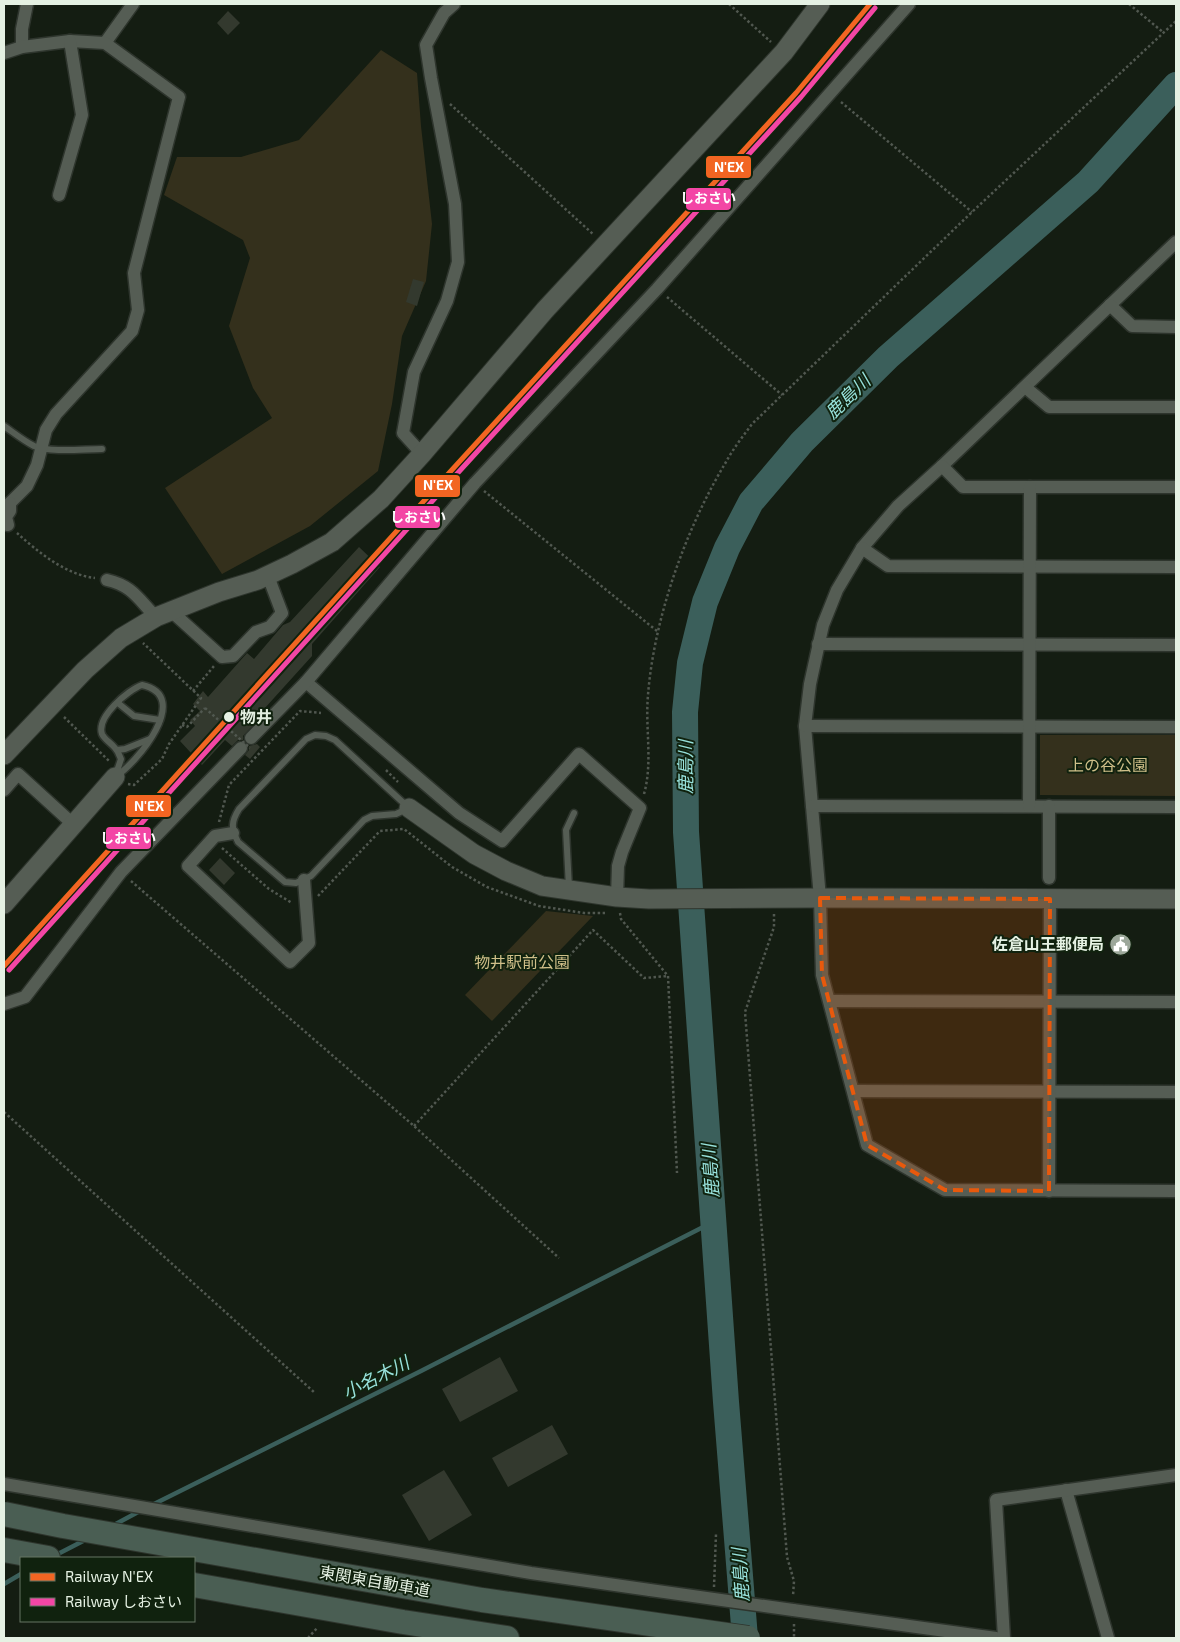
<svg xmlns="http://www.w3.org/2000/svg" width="1180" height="1642" viewBox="0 0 1180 1642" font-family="'Exo 2','Noto Sans JP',sans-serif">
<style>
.green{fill:#34301c}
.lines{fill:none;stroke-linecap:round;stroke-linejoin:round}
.stream{stroke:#3b5f5b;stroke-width:4.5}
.river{stroke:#3b5f5b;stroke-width:26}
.building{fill:#33392e}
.lane-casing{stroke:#2e352d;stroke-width:9}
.street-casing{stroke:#2e352d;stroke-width:15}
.secondary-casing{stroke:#2e352d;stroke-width:21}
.highway-casing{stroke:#2e352d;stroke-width:26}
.path{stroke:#515850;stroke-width:2.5;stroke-dasharray:2.5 2.5;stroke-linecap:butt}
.lane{stroke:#555d54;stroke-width:6}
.street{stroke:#555d54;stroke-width:12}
.secondary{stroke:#555d54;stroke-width:19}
.highway{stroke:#4a5e53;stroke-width:24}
.street-bridge-casing{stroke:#2e352d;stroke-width:15;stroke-linecap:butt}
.highway-bridge-casing{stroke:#2e352d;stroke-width:26;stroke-linecap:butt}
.path-bridge{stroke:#515850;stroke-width:2.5;stroke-dasharray:2.5 2.5;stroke-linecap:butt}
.street-bridge{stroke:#555d54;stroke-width:12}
.highway-bridge{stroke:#4a5e53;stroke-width:24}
.rail-1-casing{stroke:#10220e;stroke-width:9}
.rail-2-casing{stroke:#10220e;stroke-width:9}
.rail-1{stroke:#f26522;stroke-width:5}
.rail-2{stroke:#f346a5;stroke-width:5}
.marked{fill:#e8590c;fill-opacity:0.2;stroke:#e8590c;stroke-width:4;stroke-dasharray:10 6;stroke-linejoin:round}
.stop-dot{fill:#e5f1e3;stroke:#10220e;stroke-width:2}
.labels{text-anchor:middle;stroke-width:4;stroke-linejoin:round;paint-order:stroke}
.stop-label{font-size:16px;font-weight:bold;fill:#e5f1e3;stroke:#10220e;text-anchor:start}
.park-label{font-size:16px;fill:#cfbf89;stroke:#10220e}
.poi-label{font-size:16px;font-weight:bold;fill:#e5f1e3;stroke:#10220e;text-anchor:end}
.street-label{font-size:16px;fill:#e5f1e3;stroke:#10220e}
.water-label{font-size:18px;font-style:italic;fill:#98e2dc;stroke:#10220e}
.line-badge{stroke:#10220e;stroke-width:2}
.badge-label{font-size:14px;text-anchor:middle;font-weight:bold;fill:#fff}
</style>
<rect width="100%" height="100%" fill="#141d12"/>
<g class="green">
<polygon points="381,50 417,73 421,126 432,224 426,281 402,336 392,404 378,471 310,526 222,574 165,488 272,418 253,388 229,326 250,258 243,240 164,195 177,157 241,157 299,140"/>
<polygon points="1040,735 1176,735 1176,796 1040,795"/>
<polygon points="546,911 593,916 492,1021 465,995"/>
</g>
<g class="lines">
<g class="stream">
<polyline points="152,1505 421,1371 713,1222"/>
<polyline points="112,1526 140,1511"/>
<polyline points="54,1556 87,1539"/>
<polyline points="4,1584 21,1574"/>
</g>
<polyline class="river" points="745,1638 726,1402 686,832 685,712 690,663 705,602 727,548 751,502 802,442 888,357 1088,182 1176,85"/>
</g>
<g class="building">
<polygon points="228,11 240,23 228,35 217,23"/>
<polygon points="413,279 424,282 417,306 406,302"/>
<polygon points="359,547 380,567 312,644 312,656 255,719 257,721 243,736 243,740 238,740 232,746 225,740 202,765 180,741 195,726 190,720 200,711 193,704 203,691 208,697 247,653 254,659 283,625 290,622"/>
<polygon points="257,744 260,747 250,759 245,755 249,750 249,746"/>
<polygon points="220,858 235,873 224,885 209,870"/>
<polygon points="500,1357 518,1391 460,1422 442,1389"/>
<polygon points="552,1425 568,1454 508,1487 492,1458"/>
<polygon points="444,1470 472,1515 429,1541 402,1495"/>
</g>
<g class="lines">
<defs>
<g id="lane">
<path d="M4 426C14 433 24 441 34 446 52 453 83 449 102 449"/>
<path d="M142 685C193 696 137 763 115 777L121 759C119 755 118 751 115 748 111 743 104 739 102 734 96 717 128 690 142 685Z"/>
<polyline points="118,703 134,716 160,720"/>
<path d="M315 735 326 736 335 740 409 808 396 814 372 816 364 820 311 876 296 883 285 882 238 842C231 828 231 822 239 809L306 739Z"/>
<polyline points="117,750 125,749 150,739"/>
<polyline points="569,888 566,830 574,813"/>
</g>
<g id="street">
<polyline points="105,43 133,4"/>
<polyline points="22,47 22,29 27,4"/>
<polyline points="4,53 22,47 70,41 105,43 179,97 134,273 138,310 132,331 56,414 46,430 37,465 27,486 4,509"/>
<polyline points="59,195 82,115 70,41"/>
<polyline points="1176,242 942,466 898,506 862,548 837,590 823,625 810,684 805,726 820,898 822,975 867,1145 945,1190 1176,1191"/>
<polyline points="1110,305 1132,326 1176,327"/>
<polyline points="1025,387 1049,407 1176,407"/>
<polyline points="422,454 403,433 414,372 447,301 458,262 455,204 431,78 426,45 444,13 454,4"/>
<polyline points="942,466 963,487 1176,487"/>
<polyline points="8,525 6,517 10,511 10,503"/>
<polyline points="862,548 888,566 1176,567"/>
<path d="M107 580C133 586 138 599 156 617"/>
<polyline points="171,611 222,657 233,656 256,632 270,627 282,613 268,576"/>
<polyline points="818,644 1176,645"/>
<polyline points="306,682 459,813 502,841 579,754 640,808 622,852 618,866 617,897"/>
<polyline points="805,726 1176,727"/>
<polyline points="251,738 306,682 475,483 657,289 909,4"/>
<polyline points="4,790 18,774 74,825"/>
<polyline points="812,806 1176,807"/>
<polyline points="1029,806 1030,487"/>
<polyline points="233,833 215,836 188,866 290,962 309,943 304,880"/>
<polyline points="1049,878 1049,806"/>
<polyline points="830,1001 1176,1002"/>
<polyline points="4,1004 25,997 121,872 241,748"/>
<polyline points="854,1091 1176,1092"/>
<polyline points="1049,1191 1050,899"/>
<polyline points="4,1484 531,1573 650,1590"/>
<polyline points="1066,1490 1108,1638"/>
<polyline points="793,1610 996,1638"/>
<polyline points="1004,1638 996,1500 1176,1475"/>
</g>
<g id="secondary">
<polyline points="4,755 85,670 121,638 156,617 219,592 258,580 292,564 332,542 381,499 422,454 545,310 784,52 820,4"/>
<polyline points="409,808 474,854 506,871 542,886 617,897 649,899 820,898 1176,899"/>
<polyline points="4,904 115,777"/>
</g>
<g id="highway">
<polyline points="4,1550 48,1558"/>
<polyline points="194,1585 403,1622 507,1638"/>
</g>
</defs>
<use href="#lane" class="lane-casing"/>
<use href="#street" class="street-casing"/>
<use href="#secondary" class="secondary-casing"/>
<use href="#highway" class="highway-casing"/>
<g class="path">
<polyline points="729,4 771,42"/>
<polyline points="1129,4 1164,33"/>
<polyline points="841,102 972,212"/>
<polyline points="450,104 594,235"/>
<polyline points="667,297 782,395"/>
<polyline points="484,491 657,631"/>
<path d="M17 533C38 552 66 575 95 578"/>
<polyline points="193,691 214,666"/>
<polyline points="64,717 110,762"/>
<polyline points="221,723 223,720"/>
<polyline points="182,725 187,727 205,708"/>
<polyline points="386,770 398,782"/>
<polyline points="128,784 134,785 162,759 169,744 201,698 143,643"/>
<path d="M644 794C653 762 645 728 648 695 654 618 686 528 726 462 733 449 743 436 752 424L972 212 1176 21"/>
<polyline points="219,822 229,785 300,711 321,713"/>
<polyline points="222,848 269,889 292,903"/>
<polyline points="131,881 414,1126 559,1258"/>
<polyline points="318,896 380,831 404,829 452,867 487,887 539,906 584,913 605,913"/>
<polyline points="620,913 621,919 668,976 677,1173"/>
<polyline points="774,914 774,927 745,1012 787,1557 794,1581 793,1596"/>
<polyline points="4,1112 315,1393"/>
<polyline points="414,1126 593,930 644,978 668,976"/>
<polyline points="714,1587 716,1534"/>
<polyline points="794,1624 794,1638"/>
<polyline points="308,1638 318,1627"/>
</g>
<use href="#lane" class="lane"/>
<use href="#street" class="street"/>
<use href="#secondary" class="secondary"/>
<use href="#highway" class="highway"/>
<defs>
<polyline id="street-bridge" points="650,1590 793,1610"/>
<polyline id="highway-bridge" points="4,1514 63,1526 482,1600 748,1638"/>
</defs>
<use href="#street-bridge" class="street-bridge-casing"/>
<use href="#highway-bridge" class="highway-bridge-casing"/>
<polyline class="path-bridge" points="205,708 250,748"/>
<use href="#street-bridge" class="street-bridge"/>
<use href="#highway-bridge" class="highway-bridge"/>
<defs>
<polyline id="rail-1" points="4,966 450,472 796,93 870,4"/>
<polyline id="rail-2" points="9,970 455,476 801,97 875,8"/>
</defs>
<use href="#rail-1" class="rail-1-casing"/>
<use href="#rail-2" class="rail-2-casing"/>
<use href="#rail-1" class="rail-1"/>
<use href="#rail-2" class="rail-2"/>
</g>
<path class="marked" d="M820 898 1050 899 1049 1191 945 1190 867 1145 822 975Z"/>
<defs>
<symbol id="civic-disc" viewBox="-11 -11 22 22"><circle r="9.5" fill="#9ca79a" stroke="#10220e"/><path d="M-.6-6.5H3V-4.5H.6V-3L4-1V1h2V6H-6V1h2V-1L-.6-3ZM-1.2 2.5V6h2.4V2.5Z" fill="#fff"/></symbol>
</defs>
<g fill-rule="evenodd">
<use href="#civic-disc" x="1108" y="932" width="25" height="25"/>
</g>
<circle class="stop-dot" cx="229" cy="717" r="6"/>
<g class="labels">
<g class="stop-label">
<text x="240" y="723">物井</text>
</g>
<g class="park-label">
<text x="1108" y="771">上の谷公園</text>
<text x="522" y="968">物井駅前公園</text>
</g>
<g class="poi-label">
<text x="1104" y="950">佐倉山王郵便局</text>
</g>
<g class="street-label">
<text transform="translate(375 1581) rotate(10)" y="6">東関東自動車道</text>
</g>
<g class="water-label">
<text transform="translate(848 397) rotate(-44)" y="6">鹿島川</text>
<text transform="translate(686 767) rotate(-90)" y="6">鹿島川</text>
<text transform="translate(711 1171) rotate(-94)" y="6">鹿島川</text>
<text transform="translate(376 1378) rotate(-27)" y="6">小名木川</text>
<text transform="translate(741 1575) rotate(-94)" y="6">鹿島川</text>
</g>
</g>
<g class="line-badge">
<rect x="705" y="155" width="47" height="24" rx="5" fill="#f26522"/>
<rect x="685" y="187" width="47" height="24" rx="5" fill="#f346a5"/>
<rect x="414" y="474" width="47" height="24" rx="5" fill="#f26522"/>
<rect x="394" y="505" width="47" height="24" rx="5" fill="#f346a5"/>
<rect x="125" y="794" width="47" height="24" rx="5" fill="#f26522"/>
<rect x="105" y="826" width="47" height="24" rx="5" fill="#f346a5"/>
</g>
<g class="badge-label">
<text x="729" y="172">N'EX</text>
<text x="708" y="203">しおさい</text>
<text x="438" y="490">N'EX</text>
<text x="418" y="522">しおさい</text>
<text x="149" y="811">N'EX</text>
<text x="128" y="843">しおさい</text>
</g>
<rect width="1180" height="1642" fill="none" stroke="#e5f1e3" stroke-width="10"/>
<rect x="20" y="1557" width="175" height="65" fill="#10220e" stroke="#657563"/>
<rect x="30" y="1573" width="25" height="8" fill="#f26522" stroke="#657563"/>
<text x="65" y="1582" font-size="15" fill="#e5f1e3">Railway N'EX</text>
<rect x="30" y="1598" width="25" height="8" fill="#f346a5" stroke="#657563"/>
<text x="65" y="1607" font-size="15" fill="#e5f1e3">Railway しおさい</text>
</svg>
